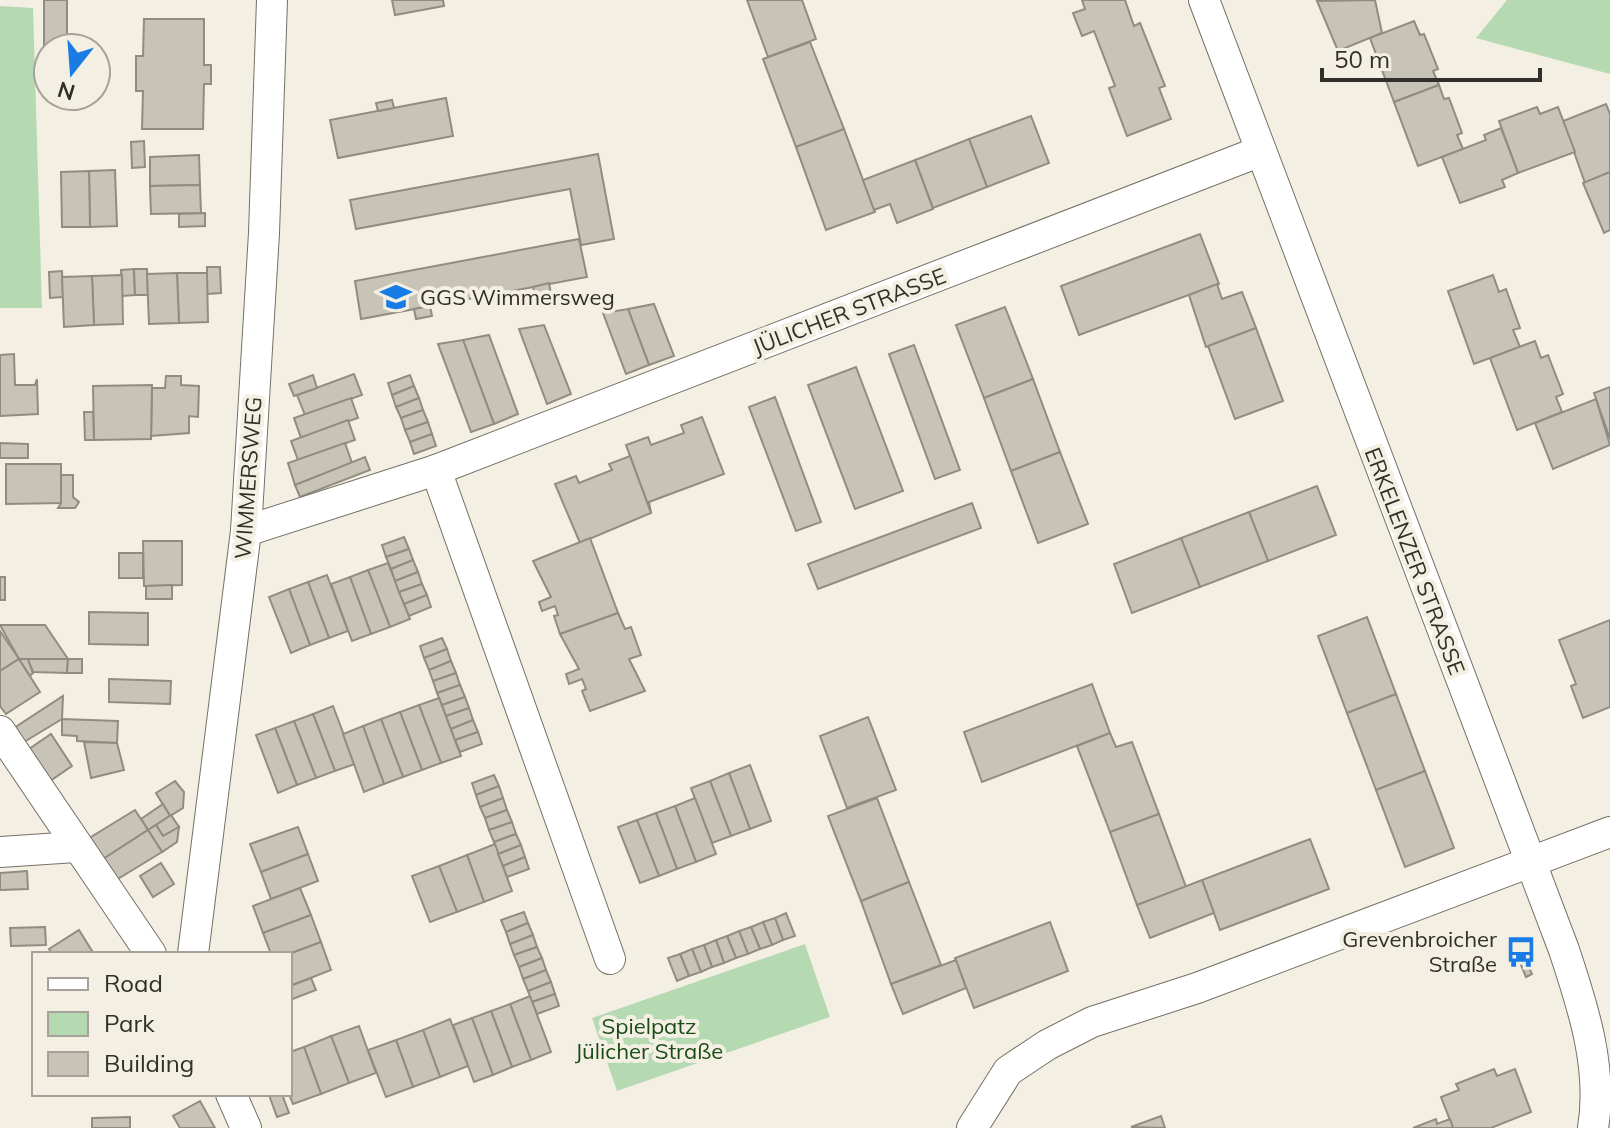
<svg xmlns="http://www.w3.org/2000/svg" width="1610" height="1128" viewBox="0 0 1610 1128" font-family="Mulish,sans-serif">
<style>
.park{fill:#b5dab2}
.building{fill:#c7c3b7;stroke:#918c81;stroke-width:2}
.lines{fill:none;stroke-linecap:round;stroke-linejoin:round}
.street-casing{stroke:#757066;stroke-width:32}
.street{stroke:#fff;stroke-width:30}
.labels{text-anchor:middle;stroke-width:8;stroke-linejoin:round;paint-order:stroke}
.poi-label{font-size:22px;fill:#312f2a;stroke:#f4efe3;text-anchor:start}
.street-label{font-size:22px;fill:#312f2a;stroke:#f4efe3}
.park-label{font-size:22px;fill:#184c16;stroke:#f4efe3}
</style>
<rect width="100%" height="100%" fill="#f4efe3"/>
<g class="park">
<polygon points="1507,0 1610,0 1610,74 1476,38"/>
<polygon points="0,6 33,8 42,308 0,308"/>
<polygon points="805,944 830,1017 617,1091 592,1018"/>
</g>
<g class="building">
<polygon points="44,0 67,0 67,48 48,48 48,71 44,71"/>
<polygon points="392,0 443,0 444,6 395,15"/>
<polygon points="747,0 802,0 816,39 768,57"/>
<polygon points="1082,0 1125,0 1134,26 1140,23 1165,86 1159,88 1171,119 1127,136 1109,88 1115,86 1094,31 1082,36 1073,13 1085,9"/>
<polygon points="1375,0 1382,33 1338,51 1317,1"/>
<polygon points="144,19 204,19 204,65 211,65 211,84 204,84 203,129 142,129 143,91 136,91 136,56 143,56"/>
<polygon points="1414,21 1420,35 1424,34 1438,69 1433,71 1439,85 1394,102 1370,38"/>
<polygon points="810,42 844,129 796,147 763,59"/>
<polygon points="1439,85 1444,99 1449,98 1462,133 1457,135 1463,149 1418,166 1394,102"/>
<polygon points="446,98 453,136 338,158 330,120"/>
<polygon points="392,100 394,108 378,111 376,103"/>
<polygon points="1606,104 1610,114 1610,172 1585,183 1563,121"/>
<polygon points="1537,107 1540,114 1558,107 1575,152 1518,173 1499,121"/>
<polygon points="1031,116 1049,163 987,187 969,139"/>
<polygon points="1501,128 1518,173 1502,180 1505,187 1460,203 1442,157 1486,140 1484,135"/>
<polygon points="844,129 875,212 826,230 796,147"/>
<polygon points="969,139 987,187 933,208 915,160"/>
<polygon points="144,141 145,167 132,168 131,142"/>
<polygon points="598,154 614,239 581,245 570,189 356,229 350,200"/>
<polygon points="199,155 200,185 150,186 150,157"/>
<polygon points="915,160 933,209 897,223 890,204 874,210 863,180"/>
<polygon points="115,170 117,226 90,227 89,171"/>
<polygon points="89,171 90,227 62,227 61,172"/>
<polygon points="1610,172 1610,230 1604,233 1583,183"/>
<polygon points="200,185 201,213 151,214 150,186"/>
<polygon points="205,213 205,226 179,227 179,214"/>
<polygon points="1200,234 1219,284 1079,335 1061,286"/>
<polygon points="579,239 587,277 361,319 355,281"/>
<polygon points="207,267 220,267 221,293 207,294"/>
<polygon points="134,269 135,295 122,296 121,270"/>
<polygon points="134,269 147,269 148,295 135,295"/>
<polygon points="62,271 63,297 50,298 49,272"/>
<polygon points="177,273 207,273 208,322 179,323"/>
<polygon points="177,273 179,323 149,324 147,274"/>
<polygon points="122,275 123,324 94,325 92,276"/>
<polygon points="1493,275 1499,292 1506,289 1520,328 1513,330 1520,347 1474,364 1448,291"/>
<polygon points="92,276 94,325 64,327 62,277"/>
<polygon points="549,283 551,294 535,296 533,287"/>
<polygon points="1217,284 1222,299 1242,292 1256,328 1206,347 1189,295"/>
<polygon points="654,304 674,356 649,365 628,309"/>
<polygon points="430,306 432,316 416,319 414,309"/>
<polygon points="1005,307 1033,379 984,398 956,325"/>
<polygon points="628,309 649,365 626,374 603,313"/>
<polygon points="544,325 571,394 547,404 519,329"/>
<polygon points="1256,328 1283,401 1235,419 1208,346"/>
<polygon points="489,335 518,414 494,424 463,340"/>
<polygon points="463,340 494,424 471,432 438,344"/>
<polygon points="1535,341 1541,358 1548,355 1563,394 1556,397 1562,412 1517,430 1490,358"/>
<polygon points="914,345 960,470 935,479 889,354"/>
<polygon points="14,354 15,385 35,385 37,379 38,414 0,416 0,355"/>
<polygon points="856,367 903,491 855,509 808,385"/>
<polygon points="354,374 362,395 305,415 297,395"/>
<polygon points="313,375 317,388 294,396 289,384"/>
<polygon points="410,375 414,386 392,395 388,383"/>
<polygon points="166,376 181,376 181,385 199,386 198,417 189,416 189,433 151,436 152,388 165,388"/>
<polygon points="1033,379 1060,452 1011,471 984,398"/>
<polygon points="152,385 151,439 94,440 93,386"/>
<polygon points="414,386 419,398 396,407 392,395"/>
<polygon points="1610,387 1610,439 1594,393"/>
<polygon points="775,397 821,522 796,531 749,407"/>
<polygon points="351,398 358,418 301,438 294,418"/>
<polygon points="419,398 423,410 401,418 396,407"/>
<polygon points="1596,399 1610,445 1553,469 1535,423"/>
<polygon points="423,410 428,422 405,430 401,418"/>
<polygon points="84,412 93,412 94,440 85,440"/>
<polygon points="702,417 724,474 649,502 651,513 626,445 648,437 651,445 684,433 681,425"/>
<polygon points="348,420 355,440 298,460 291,441"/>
<polygon points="428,422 432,434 410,442 405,430"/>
<polygon points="432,434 436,446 414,454 410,442"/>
<polygon points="0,443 28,444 28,458 0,458"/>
<polygon points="345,443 352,463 295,485 288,463"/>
<polygon points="1060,452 1088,524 1038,543 1011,471"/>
<polygon points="630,456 651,513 580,543 555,484 576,476 579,483 612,470 609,464"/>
<polygon points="365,457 370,470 300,497 295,485"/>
<polygon points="6,464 61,464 61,503 6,504"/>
<polygon points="61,475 73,475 73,497 79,502 75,508 58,508 61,503"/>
<polygon points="1317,486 1336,535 1268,561 1249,512"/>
<polygon points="972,503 981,528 818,589 808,564"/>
<polygon points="1249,512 1268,561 1200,587 1181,538"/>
<polygon points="404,537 409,549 386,557 382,545"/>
<polygon points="590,538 618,613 560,634 554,616 558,615 555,606 542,611 539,602 551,597 533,561"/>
<polygon points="1181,538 1200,587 1132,613 1114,564"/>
<polygon points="143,541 182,541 182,585 144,586"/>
<polygon points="409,549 413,560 391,569 386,557"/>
<rect x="119" y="553" width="24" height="25"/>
<polygon points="413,560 418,572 395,581 391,569"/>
<polygon points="388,563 410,619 390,627 368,570"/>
<polygon points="368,570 390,627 371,634 350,577"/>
<polygon points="418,572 422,584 399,592 395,581"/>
<polygon points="327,575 348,631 329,638 308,582"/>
<rect x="0" y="577" width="5" height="23"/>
<polygon points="350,577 371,634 352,641 331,584"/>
<polygon points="308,582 329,638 310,645 289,589"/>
<polygon points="422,584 427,595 404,604 399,592"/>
<polygon points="172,585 172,599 146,599 146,586"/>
<polygon points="289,589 310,645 291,653 269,597"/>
<polygon points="427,595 431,607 409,616 404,604"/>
<polygon points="89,612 148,613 148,645 89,644"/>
<polygon points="618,613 625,629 631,627 641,655 629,659 645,691 590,711 582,691 586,689 582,679 569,684 566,674 579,669 560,634"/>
<polygon points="1367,617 1396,694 1347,713 1318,636"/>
<polygon points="1610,620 1610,707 1583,718 1571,686 1576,684 1559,640"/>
<polygon points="0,625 45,625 68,659 19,659"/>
<polygon points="0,631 19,659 0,671"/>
<polygon points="442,638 447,649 424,658 420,646"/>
<polygon points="447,649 451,661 429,670 424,658"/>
<polygon points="19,659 40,692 6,714 0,706 0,671"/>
<polygon points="19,659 28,659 33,673 30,676"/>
<polygon points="28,659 68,659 67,673 33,672"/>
<polygon points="68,659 82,659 82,673 67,673"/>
<polygon points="451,661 456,673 433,681 429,670"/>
<polygon points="456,673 460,685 437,693 433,681"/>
<polygon points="109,679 171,681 170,704 109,702"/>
<polygon points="1092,684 1110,733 982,782 964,732"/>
<polygon points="460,685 465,697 442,705 437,693"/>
<polygon points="1396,694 1425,771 1376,790 1347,713"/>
<polygon points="63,696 62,719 24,742 14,728"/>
<polygon points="465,697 469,708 446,716 442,705"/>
<polygon points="439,698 461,756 441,763 419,705"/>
<polygon points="419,705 441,763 422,770 400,712"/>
<polygon points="333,706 355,764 335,771 313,714"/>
<polygon points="469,708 473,720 451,729 446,716"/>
<polygon points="400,712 422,770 403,777 381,719"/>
<polygon points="313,714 335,771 316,778 294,721"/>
<polygon points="868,717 896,790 847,808 820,736"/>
<polygon points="62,719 118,721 117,743 77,741 77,736 62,735"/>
<polygon points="381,719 403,777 384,784 363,726"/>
<polygon points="473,720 478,732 455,740 451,729"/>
<polygon points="294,721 316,778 297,785 275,728"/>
<polygon points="363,726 384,784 364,792 343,734"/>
<polygon points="275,728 297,785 278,793 256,735"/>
<polygon points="478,732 482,744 460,752 455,740"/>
<polygon points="1110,733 1116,747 1132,742 1159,814 1110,832 1077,746"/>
<polygon points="51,734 72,766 50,781 29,749"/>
<polygon points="84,742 117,743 124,770 91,778"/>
<polygon points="750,765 771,821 750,829 729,773"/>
<polygon points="1425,771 1454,848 1405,867 1376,790"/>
<polygon points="729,773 750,829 731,836 710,781"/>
<polygon points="494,775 499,786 476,795 472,783"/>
<polygon points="175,781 184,792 183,808 170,816 156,793"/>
<polygon points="710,781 731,836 712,843 691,788"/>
<polygon points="499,786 503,798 480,807 476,795"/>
<polygon points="503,798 507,810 485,818 480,807"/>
<polygon points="695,798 716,854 696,862 675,806"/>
<polygon points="877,798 909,882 861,901 828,816"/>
<polygon points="163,804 170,816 148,830 141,819"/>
<polygon points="675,806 696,862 677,869 656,813"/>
<polygon points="135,810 148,830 100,861 86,840"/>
<polygon points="507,810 512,822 489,830 485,818"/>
<polygon points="656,813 677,869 659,876 637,820"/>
<polygon points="1159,814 1186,887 1137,905 1110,832"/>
<polygon points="171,815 179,827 163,836 156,825"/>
<polygon points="637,820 659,876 640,883 618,827"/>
<polygon points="512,822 516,834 494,842 489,830"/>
<polygon points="156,825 163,836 179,827 177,842 162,852 148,830"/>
<polygon points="298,827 308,854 261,872 250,844"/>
<polygon points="148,830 162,852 113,882 100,861"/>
<polygon points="516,834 521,845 498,854 494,842"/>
<polygon points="1310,839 1329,889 1220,930 1202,880"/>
<polygon points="495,844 512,891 484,902 467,855"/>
<polygon points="521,845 525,857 503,866 498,854"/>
<polygon points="308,854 318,881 271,899 261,872"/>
<polygon points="467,855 484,902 457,912 439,866"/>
<polygon points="525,857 529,869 507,877 503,866"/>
<polygon points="161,863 174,884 153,897 140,876"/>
<polygon points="439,866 457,912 430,922 412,876"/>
<polygon points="27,871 28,889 0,890 0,873"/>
<polygon points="1202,880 1214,913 1150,938 1137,905"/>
<polygon points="909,882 941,965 891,984 861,901"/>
<polygon points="300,888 311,915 263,933 253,906"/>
<polygon points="524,912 528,923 506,932 501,920"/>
<polygon points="786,913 795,936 783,940 775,918"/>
<polygon points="311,915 321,942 289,954 271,954 263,933"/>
<polygon points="775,918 783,940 772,945 763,922"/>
<polygon points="763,922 772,945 760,949 751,927"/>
<polygon points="1050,922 1068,971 974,1008 955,958"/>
<polygon points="528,923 533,935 510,944 506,932"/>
<polygon points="45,927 46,945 11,946 10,928"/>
<polygon points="751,927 760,949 748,954 739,931"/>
<polygon points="79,930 94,954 52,954 49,949"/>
<polygon points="739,931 748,954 736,958 727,936"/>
<polygon points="533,935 537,947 514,955 510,944"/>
<polygon points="727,936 736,958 724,963 716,940"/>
<polygon points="716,940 724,963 712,967 704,945"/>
<polygon points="321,942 331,970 290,986 289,954"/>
<polygon points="704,945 712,967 701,972 692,949"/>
<polygon points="537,947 542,958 519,967 514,955"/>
<polygon points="692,949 701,972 689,976 680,954"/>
<polygon points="680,954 689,976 677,981 668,958"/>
<polygon points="542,958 546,970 523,979 519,967"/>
<polygon points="1525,958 1532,974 1526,977 1519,960"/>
<polygon points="956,960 966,988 903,1014 891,984"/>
<polygon points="546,970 551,982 528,991 523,979"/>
<polygon points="311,978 316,990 290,1000 290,986"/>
<polygon points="551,982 555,994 532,1002 528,991"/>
<polygon points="555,994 559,1006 537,1014 532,1002"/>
<polygon points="530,996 551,1052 531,1060 510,1004"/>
<polygon points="510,1004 531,1060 512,1067 491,1011"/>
<polygon points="491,1011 512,1067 493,1075 472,1018"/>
<polygon points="472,1018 493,1075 474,1082 453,1025"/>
<polygon points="450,1019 468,1066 440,1077 423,1030"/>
<polygon points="359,1026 376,1073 349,1083 331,1036"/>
<polygon points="423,1030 440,1077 413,1087 396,1040"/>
<polygon points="331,1036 349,1083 321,1094 304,1047"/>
<polygon points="396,1040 413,1087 386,1097 368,1050"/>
<polygon points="304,1047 321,1094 293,1104 289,1094 290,1052"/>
<polygon points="1494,1069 1497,1076 1515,1069 1531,1112 1491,1128 1453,1128 1441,1097 1459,1090 1456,1084"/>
<polygon points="282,1094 289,1113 277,1117 269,1095"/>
<polygon points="200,1101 215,1128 180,1128 173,1116"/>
<polygon points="1161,1116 1165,1128 1131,1127"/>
<polygon points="130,1117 130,1128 92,1128 92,1118"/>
<polygon points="1436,1119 1437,1124 1450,1119 1453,1128 1413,1128"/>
</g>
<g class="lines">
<defs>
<g id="street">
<path d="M1204 0 1564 950C1583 1007 1603 1068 1593 1128"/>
<polyline points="436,470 610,959"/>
<polyline points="246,531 436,470 1261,151"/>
<polyline points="0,731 151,954"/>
<polyline points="0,852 76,847"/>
<polyline points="193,954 246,531 264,233 272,0"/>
<polyline points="231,1094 246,1128"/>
<polyline points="972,1128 1008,1071 1047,1045 1092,1022 1197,988 1610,832"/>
</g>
</defs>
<use href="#street" class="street-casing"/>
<use href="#street" class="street"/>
</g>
<defs>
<symbol id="school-bare" viewBox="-9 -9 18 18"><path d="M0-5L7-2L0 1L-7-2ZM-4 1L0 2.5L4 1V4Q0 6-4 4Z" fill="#187ce4" stroke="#f4efe3" stroke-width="2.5" paint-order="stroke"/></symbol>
<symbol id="bus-bare" viewBox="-9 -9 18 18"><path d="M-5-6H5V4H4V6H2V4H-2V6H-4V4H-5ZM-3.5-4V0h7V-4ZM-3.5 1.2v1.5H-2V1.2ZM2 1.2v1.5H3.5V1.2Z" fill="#187ce4" stroke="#f4efe3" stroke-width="2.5" paint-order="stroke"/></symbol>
</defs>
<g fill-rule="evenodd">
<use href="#school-bare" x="374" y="275" width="44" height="44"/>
<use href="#bus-bare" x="1499" y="930" width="44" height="44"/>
</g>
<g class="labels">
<g class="poi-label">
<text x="420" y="305">GGS Wimmersweg</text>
<text x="1497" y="947" text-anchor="end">Grevenbroicher<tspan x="1497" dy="25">Straße</tspan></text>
</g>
<g class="street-label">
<text transform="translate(849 311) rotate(-21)" y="8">JÜLICHER STRASSE</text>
<text transform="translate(248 478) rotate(-86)" y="8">WIMMERSWEG</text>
<text transform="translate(1415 561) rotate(69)" y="8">ERKELENZER STRASSE</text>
</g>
<g class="park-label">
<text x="649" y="1034">Spielpatz<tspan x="649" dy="25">Jülicher Straße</tspan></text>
</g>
</g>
<rect x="32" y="952" width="260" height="144" fill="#f4efe3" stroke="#a6a299" stroke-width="2"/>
<rect x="48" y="978" width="40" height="12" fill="#ffffff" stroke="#a6a299" stroke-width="2"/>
<text x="104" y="992" font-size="24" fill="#312f2a">Road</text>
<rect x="48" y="1012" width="40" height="24" fill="#b5dab2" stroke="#a6a299" stroke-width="2"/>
<text x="104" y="1032" font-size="24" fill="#312f2a">Park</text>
<rect x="48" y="1052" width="40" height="24" fill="#c7c3b7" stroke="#a6a299" stroke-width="2"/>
<text x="104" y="1072" font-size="24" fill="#312f2a">Building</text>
<g transform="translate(72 72) rotate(197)"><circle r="38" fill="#f4efe3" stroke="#a6a299" stroke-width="2"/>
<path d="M0-6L14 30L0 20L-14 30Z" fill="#187ce4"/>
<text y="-12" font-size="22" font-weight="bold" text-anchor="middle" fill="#312f2a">N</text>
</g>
<path d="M1322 68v12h218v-12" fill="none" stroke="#312f2a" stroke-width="4"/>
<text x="1334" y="68" font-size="24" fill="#312f2a" stroke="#f4efe3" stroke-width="6" paint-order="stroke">50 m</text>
</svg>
